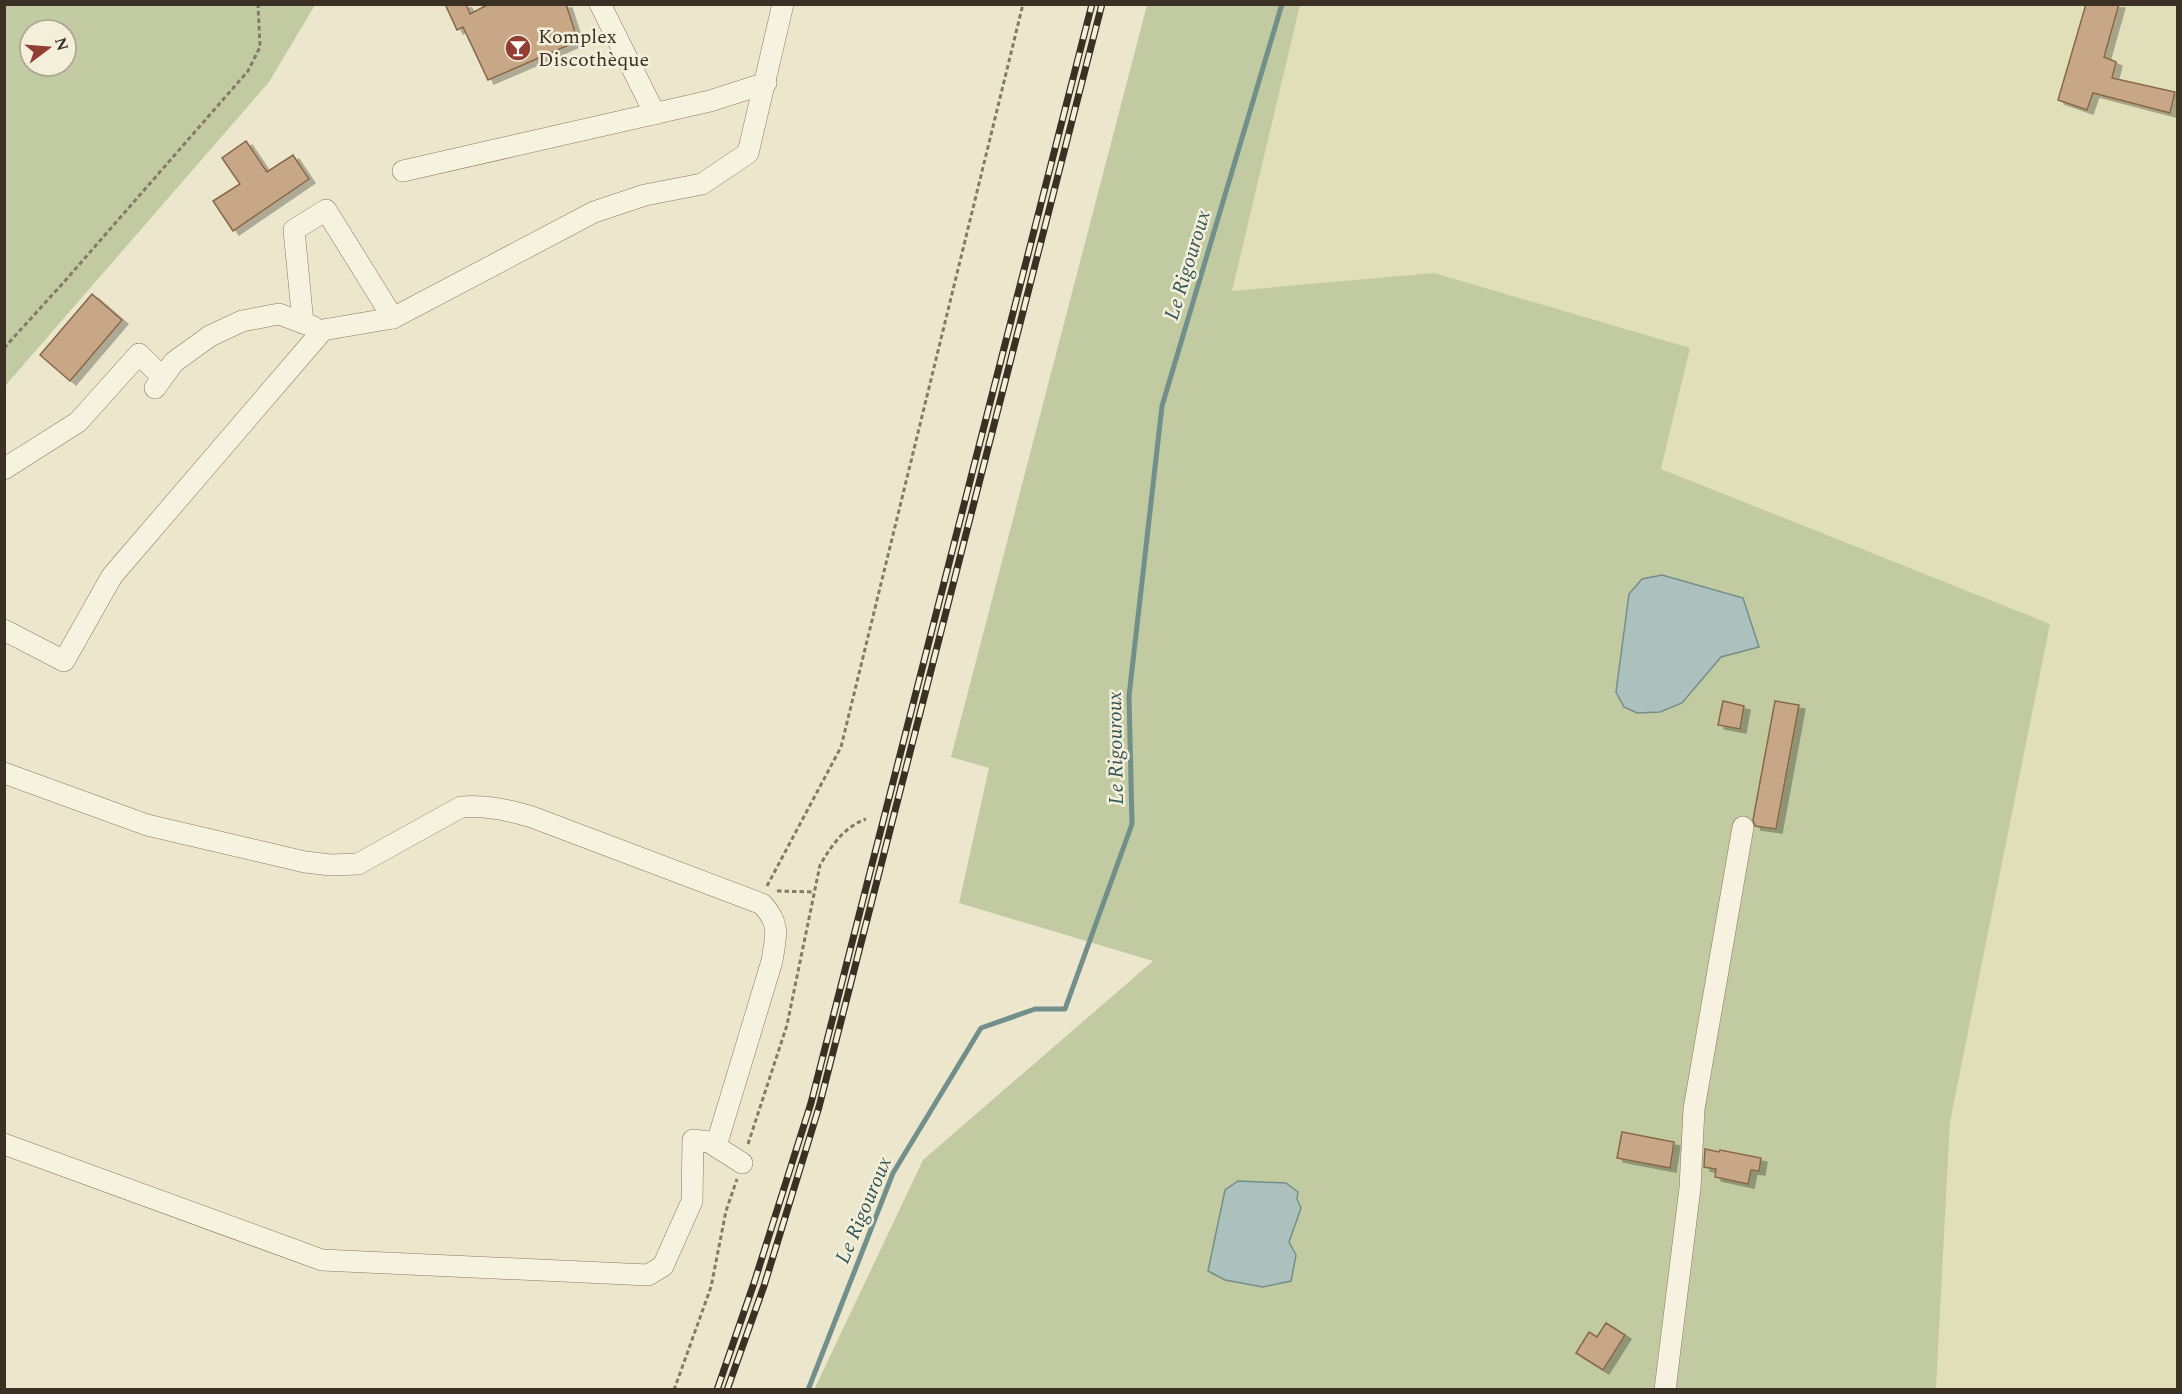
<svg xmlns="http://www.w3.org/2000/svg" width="2182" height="1394" viewBox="0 0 2182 1394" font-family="Spectral,serif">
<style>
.farmland{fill:#e1dfba}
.green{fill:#c1caa0;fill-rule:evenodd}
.water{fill:#acc1bd;stroke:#738f8b;stroke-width:1.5}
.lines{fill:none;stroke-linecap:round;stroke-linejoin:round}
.stream{stroke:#738f8b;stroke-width:5}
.building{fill:#c7a785;stroke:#866748;stroke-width:1.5;filter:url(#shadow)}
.minor-casing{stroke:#887a61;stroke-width:22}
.path{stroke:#887a61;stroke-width:3;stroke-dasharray:4.5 3;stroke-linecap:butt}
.minor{stroke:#f7f2df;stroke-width:21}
.rail-casing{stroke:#3a3023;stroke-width:7}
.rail{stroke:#f4efdb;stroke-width:4.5;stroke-dasharray:14;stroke-linecap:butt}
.labels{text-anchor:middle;stroke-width:5;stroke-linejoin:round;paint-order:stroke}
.poi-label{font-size:20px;fill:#3a3023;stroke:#f4efdb;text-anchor:start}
.water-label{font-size:21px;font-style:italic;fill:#335759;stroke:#f4efdb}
</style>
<defs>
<filter id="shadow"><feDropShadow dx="6" dy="4" stdDeviation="0" flood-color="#0004"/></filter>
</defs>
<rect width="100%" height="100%" fill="#ece6cc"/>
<polygon class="farmland" points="1300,5 2177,5 2177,1389 1936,1389 1950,1122 2050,624 1661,469 1690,348 1232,291"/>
<g class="green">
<path d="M5 4 315 5 269 82 5 386ZM30 30H66V66H30Z"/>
<polygon points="1147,5 1300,5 1232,291 1434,273 1690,348 1661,469 2050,624 1950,1122 1936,1389 814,1390 923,1160 1153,961 959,903 989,768 951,757"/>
</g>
<g class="water">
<polygon points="1662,575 1743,598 1759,647 1721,657 1682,703 1660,712 1637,713 1624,707 1616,692 1629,594 1642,579"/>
<polygon points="1238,1181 1286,1183 1298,1192 1297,1199 1301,1208 1289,1242 1296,1255 1291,1281 1263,1287 1225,1280 1208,1271 1225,1190"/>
</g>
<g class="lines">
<polyline class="stream" points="808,1390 893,1173 981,1028 1035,1009 1065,1009 1132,824 1129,696 1162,406 1282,4"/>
</g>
<g class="building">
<polygon points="445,4 466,4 470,14 489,4 566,4 578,41 488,80 463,27 457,30"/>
<polygon points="2086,4 2119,4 2104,57 2116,62 2112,78 2175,92 2170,113 2093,93 2087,110 2058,100"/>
<polygon points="246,141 267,172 293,155 309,179 233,231 213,201 240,184 222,158"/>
<polygon points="92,294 122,320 70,381 40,355"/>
<polygon points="1723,701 1744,706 1740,729 1718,725"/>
<polygon points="1775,701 1799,705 1776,829 1755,826 1753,820"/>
<polygon points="1622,1132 1674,1142 1670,1168 1617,1158"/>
<polygon points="1705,1149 1719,1152 1720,1150 1761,1158 1759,1171 1751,1170 1748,1184 1715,1177 1716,1169 1704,1167"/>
<polygon points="1606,1323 1625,1335 1603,1370 1576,1353 1589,1332 1597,1337"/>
</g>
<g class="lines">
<defs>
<g id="minor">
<polyline points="600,4 655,114"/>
<polyline points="403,171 710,101 766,83"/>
<polyline points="303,323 294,230 326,210 393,318"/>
<polyline points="155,388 174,362 210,336 242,321 279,314 314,327"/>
<polyline points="4,469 78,422 139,354 162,377"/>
<polyline points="4,630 64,661 112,576 323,330 393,318 594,212 645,195 702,184 748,153 783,4"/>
<path d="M4 773 147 825 305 862 331 865 358 864 461 807C486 805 508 810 532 817L762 904C781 925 776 935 772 961L716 1146"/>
<polyline points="4,1144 322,1260 648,1275 663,1266 692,1201 693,1140 709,1142 742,1163"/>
<polyline points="1665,1390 1690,1188 1694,1109 1743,827"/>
</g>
</defs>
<use href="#minor" class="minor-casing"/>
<g class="path">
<polyline points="4,348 64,282 248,71 260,47 258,4"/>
<polyline points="767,886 841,747 1023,4"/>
<polyline points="777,891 814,892"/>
<path d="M748 1144 787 1025 820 865C832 845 844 827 866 819"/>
<polyline points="674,1390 711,1287 726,1211 737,1179"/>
</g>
<use href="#minor" class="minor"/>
<defs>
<g id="rail">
<polyline points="717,1390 754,1283 811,1103 1092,4"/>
<polyline points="727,1390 764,1286 819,1107 1102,4"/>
</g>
</defs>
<use href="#rail" class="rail-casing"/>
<use href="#rail" class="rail"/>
</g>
<defs>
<symbol id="bar-disc" viewBox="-11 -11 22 22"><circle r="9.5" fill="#933e35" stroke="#f4efdb"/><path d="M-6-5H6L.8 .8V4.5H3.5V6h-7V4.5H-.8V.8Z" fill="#fff"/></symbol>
</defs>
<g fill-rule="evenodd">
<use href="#bar-disc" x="503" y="33" width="30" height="30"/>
</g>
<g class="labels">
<g class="poi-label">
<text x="538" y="43">Komplex<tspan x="538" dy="23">Discothèque</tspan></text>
</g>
<g class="water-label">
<text transform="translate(1187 265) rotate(-73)" y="7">Le Rigouroux</text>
<text transform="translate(1115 748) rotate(-91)" y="7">Le Rigouroux</text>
<text transform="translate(863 1210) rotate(-67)" y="7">Le Rigouroux</text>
</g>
</g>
<rect width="2182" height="1394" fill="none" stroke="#3a3023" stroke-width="12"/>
<g transform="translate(48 48) rotate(74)"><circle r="28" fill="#f4efdb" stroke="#aaa391" stroke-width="1.5"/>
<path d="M0-4.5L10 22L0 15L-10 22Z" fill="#933e35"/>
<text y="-9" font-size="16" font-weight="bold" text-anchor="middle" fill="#3a3023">N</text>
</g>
</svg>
